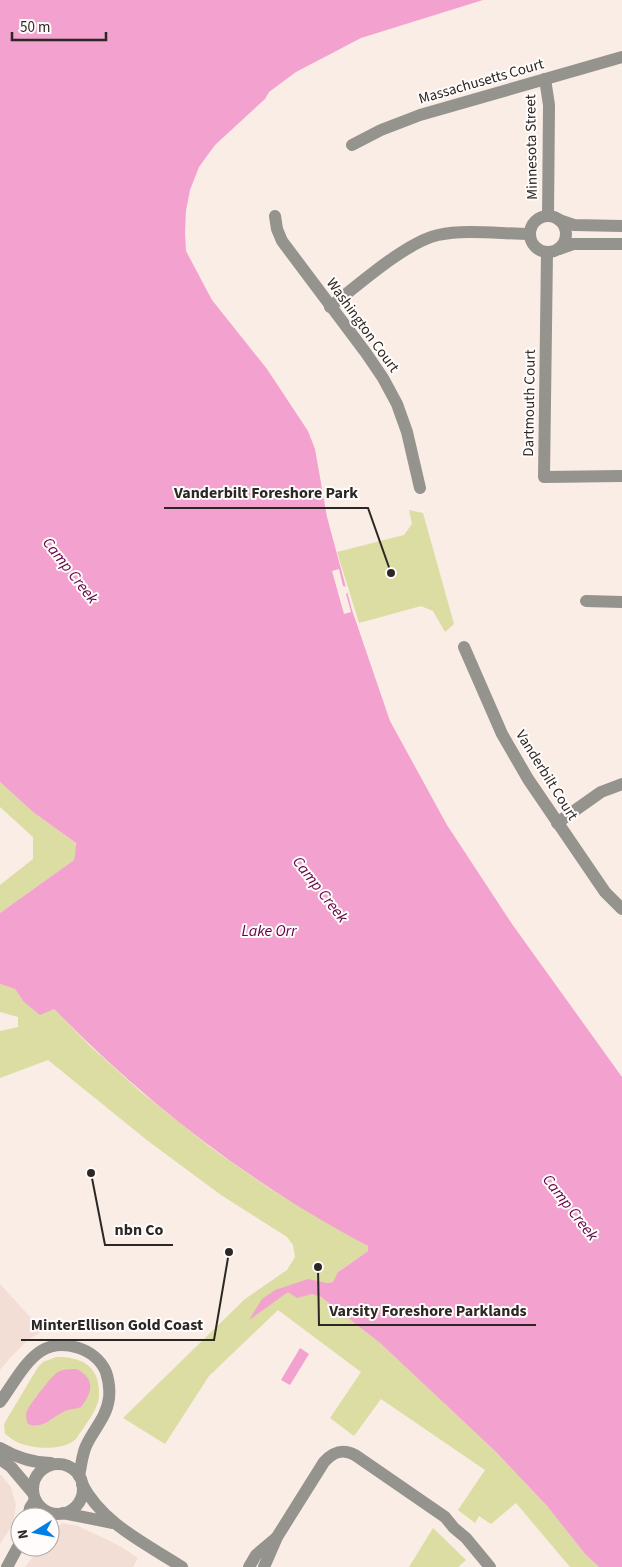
<svg xmlns="http://www.w3.org/2000/svg" width="622" height="1567" viewBox="0 0 622 1567" font-family="'Source Sans 3',sans-serif">
<style>
.built{fill:#f3ded5}
.green{fill:#dbdda2}
.water{fill:#f3a2cf}
.pier{fill:#faede6}
.lines{fill:none;stroke-linecap:round;stroke-linejoin:round}
.minor{stroke:#95938e;stroke-width:12}
.labels{text-anchor:middle;stroke-width:4;stroke-linejoin:round;paint-order:stroke}
.street-label{font-size:15px;fill:#2b2724;stroke:#fffcfb}
.water-label{font-size:16px;font-style:italic;fill:#630045;stroke:#fffcfb}
.leader{fill:none;stroke:#2b2724;stroke-width:2}
.callout-dot{fill:#2b2724;stroke:#fffcfb;stroke-width:2}
.callout-label{font-size:16px;text-anchor:middle;font-weight:bold;fill:#2b2724;stroke:#fffcfb;stroke-width:4;stroke-linejoin:round;paint-order:stroke}
</style>
<rect width="100%" height="100%" fill="#faede6"/>
<g class="built">
<polygon points="0,1284 43,1331 29,1339 9,1359 0,1370"/>
<polygon points="0,1474 11,1487 16,1505 13,1524 0,1544"/>
<polygon points="63,1523 78,1526 120,1546 138,1558 133,1567 25,1567 41,1547 50,1547 50,1531"/>
</g>
<g class="green">
<polygon points="409,510 423,513 454,624 445,632 433,611 421,606 359,623 337,552 404,535 412,524"/>
<polygon points="0,782 33,812 76,843 75,845 84,848 74,860 0,913 0,885 33,859 33,837 0,807"/>
<polygon points="0,984 15,989 23,1001 54,1009 89,1045 141,1092 210,1147 267,1187 368,1246 368,1251 339,1271 334,1282 327,1283 317,1295 321,1297 380,1343 496,1452 547,1506 585,1554 599,1567 570,1567 516,1503 491,1524 479,1516 475,1523 458,1510 485,1470 381,1399 354,1436 330,1418 361,1372 278,1310 209,1376 165,1444 123,1418 245,1299 287,1270 295,1257 293,1245 287,1237 221,1195 148,1141 48,1060 0,1078 0,1031 18,1027 18,1017 0,1012"/>
<path d="M56 1357C80 1357 98 1364 99 1391 99 1394 99 1399 98 1402 94 1415 83 1428 76 1439 63 1451 35 1449 19 1443 14 1441 10 1437 5 1434L4 1424 38 1367 43 1362Z"/>
<polygon points="433,1528 466,1560 458,1567 409,1567"/>
</g>
<g class="water">
<path d="M0 0H483L361 38 296 72 269 92 265 99 215 145 199 167 190 190 186 211 185 233 186 251 212 300 267 369 308 431 315 449 327 517 352 610 390 721 447 825 512 924 622 1077V1567H599L585 1554 547 1506 496 1452 380 1343 321 1297 312 1294 297 1298 288 1292 249 1320 262 1299 275 1290 308 1279 327 1283 333 1282 338 1272 368 1251V1246C249 1183 148 1105 54 1009L40 1015 23 1001 15 989 0 984V913L74 860 75 856 76 843 33 812 0 782Z"/>
<polygon points="300,1348 309,1354 290,1385 281,1380"/>
<path d="M77 1369C95 1379 93 1392 81 1407 76 1409 70 1409 65 1411 52 1417 43 1430 28 1424 26 1419 25 1414 28 1409 31 1403 53 1374 58 1372 63 1369 71 1369 77 1369Z"/>
</g>
<polygon class="pier" points="339,569 343,586 348,587 349,591 346,594 351,612 344,614 332,571"/>
<g class="lines">
<g class="minor">
<polyline points="545,79 549,105 548,216"/>
<polyline points="352,145 381,130 420,115 622,57"/>
<circle cx="548" cy="234" r="18"/>
<polyline points="275,216 277,229 282,241 366,353 383,378 397,404 407,432 420,488"/>
<polyline points="559,220 574,225 622,226"/>
<polyline points="559,249 573,244 622,244"/>
<polyline points="547,253 544,477 622,476"/>
<path d="M330 307C357 286 406 242 438 235 467 229 500 234 530 234"/>
<polyline points="586,601 622,602"/>
<polyline points="464,647 502,734 528,779 605,892 622,909"/>
<polyline points="557,823 601,792 622,784"/>
<path d="M0 1402C12 1386 24 1362 41 1351 62 1338 96 1348 106 1372 109 1381 110 1389 109 1398 107 1417 93 1430 86 1446 82 1455 81 1467 79 1476"/>
<path d="M0 1448C17 1458 32 1463 51 1463"/>
<polyline points="0,1459 11,1467 33,1493"/>
<circle cx="58" cy="1489" r="25"/>
<path d="M82 1484C103 1524 145 1543 182 1567"/>
<polyline points="63,1513 113,1523"/>
<polyline points="28,1517 30,1508 35,1500"/>
<polyline points="7,1567 20,1543"/>
<polyline points="249,1567 256,1555 276,1538"/>
<path d="M264 1567 277 1537 324 1462C333 1452 342 1448 355 1455L445 1517 454 1528 466 1538 490 1567"/>
</g>
</g>
<g class="labels">
<g class="street-label">
<text transform="translate(481 81) rotate(-16)" y="5">Massachusetts Court</text>
<text transform="translate(531 147) rotate(-91)" y="5">Minnesota Street</text>
<text transform="translate(363 325) rotate(54)" y="5">Washington Court</text>
<text transform="translate(529 403) rotate(-89)" y="5">Dartmouth Court</text>
<text transform="translate(547 775) rotate(58)" y="5">Vanderbilt Court</text>
</g>
<g class="water-label">
<text transform="translate(71 570) rotate(52)" y="6">Camp Creek</text>
<text transform="translate(321 889) rotate(52)" y="6">Camp Creek</text>
<text x="269" y="936">Lake Orr</text>
<text transform="translate(571 1207) rotate(52)" y="6">Camp Creek</text>
</g>
</g>
<path class="leader" d="M391 573L368 508H164M91 1173L105 1245H173M318 1267L319 1325H536M229 1252L214 1340H21"/>
<g class="callout-dot">
<circle cx="391" cy="573" r="5"/>
<circle cx="91" cy="1173" r="5"/>
<circle cx="318" cy="1267" r="5"/>
<circle cx="229" cy="1252" r="5"/>
</g>
<g class="callout-label">
<text x="266" y="498">Vanderbilt Foreshore Park</text>
<text x="139" y="1235">nbn Co</text>
<text x="428" y="1316">Varsity Foreshore Parklands</text>
<text x="117" y="1330">MinterEllison Gold Coast</text>
</g>
<g transform="translate(35 1532) rotate(260)"><circle r="24" fill="#fffcfb" stroke="#aaa7a5"/>
<path d="M0-4L9 19L0 12L-9 19Z" fill="#0080e6"/>
<text y="-8" font-size="14" font-weight="bold" text-anchor="middle" fill="#2b2724">N</text>
</g>
<path d="M12 32v8h94v-8" fill="none" stroke="#2b2724" stroke-width="2.5"/>
<text x="20" y="32" font-size="15" fill="#2b2724" stroke="#fffcfb" stroke-width="4" paint-order="stroke">50 m</text>
</svg>
